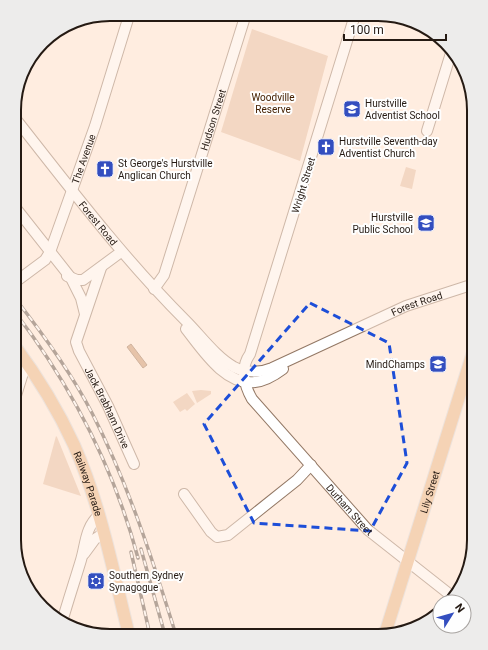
<svg xmlns="http://www.w3.org/2000/svg" width="488" height="650" viewBox="0 0 488 650" font-family="Roboto,sans-serif">
<style>
.green{fill:#e4bda0}
.water{fill:#c89166;stroke:#976d4d}
.lines{fill:none;stroke-linecap:round;stroke-linejoin:round}
.minor-casing{stroke:#937865;stroke-width:12}
.major-casing{stroke:#d8d6d5;stroke-width:14}
.minor{stroke:#fff;stroke-width:10}
.major{stroke:#e9b382;stroke-width:12}
.rail-casing{stroke:#5b4e45;stroke-width:3.5}
.rail{stroke:#fefefe;stroke-width:2;stroke-dasharray:6;stroke-linecap:butt}
.marked{fill:none;stroke:#1d4ed8;stroke-width:3;stroke-dasharray:8 5;stroke-linejoin:round}
.labels{text-anchor:middle;stroke-width:4;stroke-linejoin:round;paint-order:stroke}
.park-label{font-size:10px;fill:#442000;stroke:#fefefe}
.poi-label{font-size:10px;fill:#251a13;stroke:#fefefe;text-anchor:start}
.street-label{font-size:10px;fill:#251a13;stroke:#fefefe}
.rim{fill:none;stroke:#251a13;stroke-width:2}
</style>
<rect width="100%" height="100%" fill="#ffede0"/>
<g class="green">
<polygon points="252,29 328,56 300,161 221,132"/>
<polygon points="406,167 416,170 412,189 400,186"/>
<polygon points="201,390 211,391 211,394 197,403 192,391"/>
<polygon points="187,393 195,404 187,411 185,409 180,412 173,402"/>
<polygon points="56,436 57,437 81,496 43,484"/>
</g>
<polygon class="water" points="131,344 147,365 143,368 127,347"/>
<g class="lines">
<defs>
<g id="minor">
<path id="s1" d="M355 15 250 354C240 368 244 385 252 399L368 530 453 597"/>
<path id="s2" d="M15 118C70 188 123 258 186 321 201 336 216 357 234 367 246 373 260 373 272 368L406 306 474 284"/>
<polyline points="427,131 451,53"/>
<polyline points="15,207 71,278 81,298 85,314"/>
<path id="s3" d="M101 268 76 342 79 351 108 406 134 464"/>
<polyline points="67,276 77,280 83,280 121,252"/>
<path id="s4" d="M14 283 45 260 50 252 95 126 128 19"/>
<path id="s5" d="M154 289 164 275 245 17"/>
<path d="M186 329C202 349 225 386 255 382 266 381 275 375 283 369"/>
<polyline points="14,402 23,373 23,357"/>
<polyline points="184,494 211,532 217,537 228,535 297,480 311,465"/>
<polyline points="84,554 95,539 104,533"/>
<path d="M62 622C68 601 75 580 81 560 86 543 85 528 99 515"/>
</g>
<g id="major">
<path id="s6" d="M14 345C37 376 58 410 74 445 101 506 113 571 129 635"/>
<path id="s7" d="M385 634 474 349"/>
</g>
</defs>
<use href="#minor" class="minor-casing"/>
<use href="#major" class="major-casing"/>
<use href="#minor" class="minor"/>
<use href="#major" class="major"/>
<defs>
<g id="rail">
<path d="M14 297C43 334 71 372 92 413 128 483 153 561 176 635"/>
<path d="M14 311C71 385 114 468 138 558"/>
<polyline points="141,549 165,635"/>
<polyline points="131,552 150,635"/>
</g>
</defs>
<use href="#rail" class="rail-casing"/>
<use href="#rail" class="rail"/>
</g>
<path d="M0 0H488V650H0ZM310 303 389 343 407 463 370 531 254 523 204 424Z" fill="#ffede0" fill-opacity=".55" fill-rule="evenodd"/>
<path class="marked" d="M310 303 389 343 407 463 370 531 254 523 204 424Z"/>
<defs>
<symbol id="school-square" viewBox="-11 -11 22 22"><rect x="-9" y="-9" width="18" height="18" rx="4" fill="#334ebf" stroke="#fefefe"/><path d="M0-5L7-2L0 1L-7-2ZM-4 1L0 2.5L4 1V4Q0 6-4 4Z" fill="#fff"/></symbol>
<symbol id="church-square" viewBox="-11 -11 22 22"><rect x="-9" y="-9" width="18" height="18" rx="4" fill="#334ebf" stroke="#fefefe"/><path d="M-1.2-6h2.4v3.5h3.3v2.4h-3.3V6h-2.4V-.1h-3.3v-2.4h3.3Z" fill="#fff"/></symbol>
<symbol id="synagogue-square" viewBox="-11 -11 22 22"><rect x="-9" y="-9" width="18" height="18" rx="4" fill="#334ebf" stroke="#fefefe"/><path d="M0-6.5L5.6 3.2H-5.6ZM0 6.5L5.6-3.2H-5.6Z" fill="#fff"/></symbol>
</defs>
<g fill-rule="evenodd">
<use href="#school-square" x="342" y="99" width="20" height="20"/>
<use href="#church-square" x="316" y="137" width="20" height="20"/>
<use href="#church-square" x="95" y="159" width="20" height="20"/>
<use href="#school-square" x="416" y="213" width="20" height="20"/>
<use href="#school-square" x="428" y="354" width="20" height="20"/>
<use href="#synagogue-square" x="86" y="571" width="20" height="20"/>
</g>
<g class="labels">
<g class="park-label">
<text x="273" y="101">Woodville<tspan x="273" dy="12">Reserve</tspan></text>
</g>
<g class="poi-label">
<text x="365" y="107">Hurstville<tspan x="365" dy="12">Adventist School</tspan></text>
<text x="339" y="145">Hurstville Seventh-day<tspan x="339" dy="12">Adventist Church</tspan></text>
<text x="118" y="167">St George's Hurstville<tspan x="118" dy="12">Anglican Church</tspan></text>
<text x="413" y="221" text-anchor="end">Hurstville<tspan x="413" dy="12">Public School</tspan></text>
<text x="425" y="368" text-anchor="end">MindChamps</text>
<text x="109" y="579">Southern Sydney<tspan x="109" dy="12">Synagogue</tspan></text>
</g>
<g class="street-label">
<text dy="4" stroke="none"><textPath href="#s5" startOffset="180">Hudson Street</textPath></text>
<text dy="4" stroke="none"><textPath href="#s4" startOffset="147">The Avenue</textPath></text>
<text transform="translate(303 185) rotate(-73)" y="4">Wright Street</text>
<text dy="4" stroke="none"><textPath href="#s2" startOffset="134">Forest Road</textPath></text>
<text dy="4" stroke="none"><textPath href="#s2" startOffset="530">Forest Road</textPath></text>
<text dy="4" stroke="none"><textPath href="#s3" startOffset="151">Jack Brabham Drive</textPath></text>
<text dy="4" stroke="none"><textPath href="#s6" startOffset="158">Railway Parade</textPath></text>
<text dy="4" stroke="none"><textPath href="#s7" startOffset="149">Lily Street</textPath></text>
<text dy="4" stroke="none"><textPath href="#s1" startOffset="550">Durham Street</textPath></text>
</g>
</g>
<path d="M0 0H488V650H0ZM110 21H378A89 89 0 0 1 467 110V540A89 89 0 0 1 378 629H110A89 89 0 0 1 21 540V110A89 89 0 0 1 110 21Z" fill="#edeceb" fill-rule="evenodd"/>
<path class="rim" d="M110 21H378A89 89 0 0 1 467 110V540A89 89 0 0 1 378 629H110A89 89 0 0 1 21 540V110A89 89 0 0 1 110 21Z"/>
<g transform="translate(452 614) rotate(53)"><circle r="19" fill="#fefefe" stroke="#a7a3a0"/>
<path d="M0-3L7 15L0 10L-7 15Z" fill="#334ebf"/>
<text y="-6" font-size="11" font-weight="bold" text-anchor="middle" fill="#251a13">N</text>
</g>
<path d="M344 34v6h102v-6" fill="none" stroke="#251a13" stroke-width="2"/>
<text x="350" y="34" font-size="12" fill="#251a13" stroke="#fefefe" stroke-width="3" paint-order="stroke">100 m</text>
</svg>
